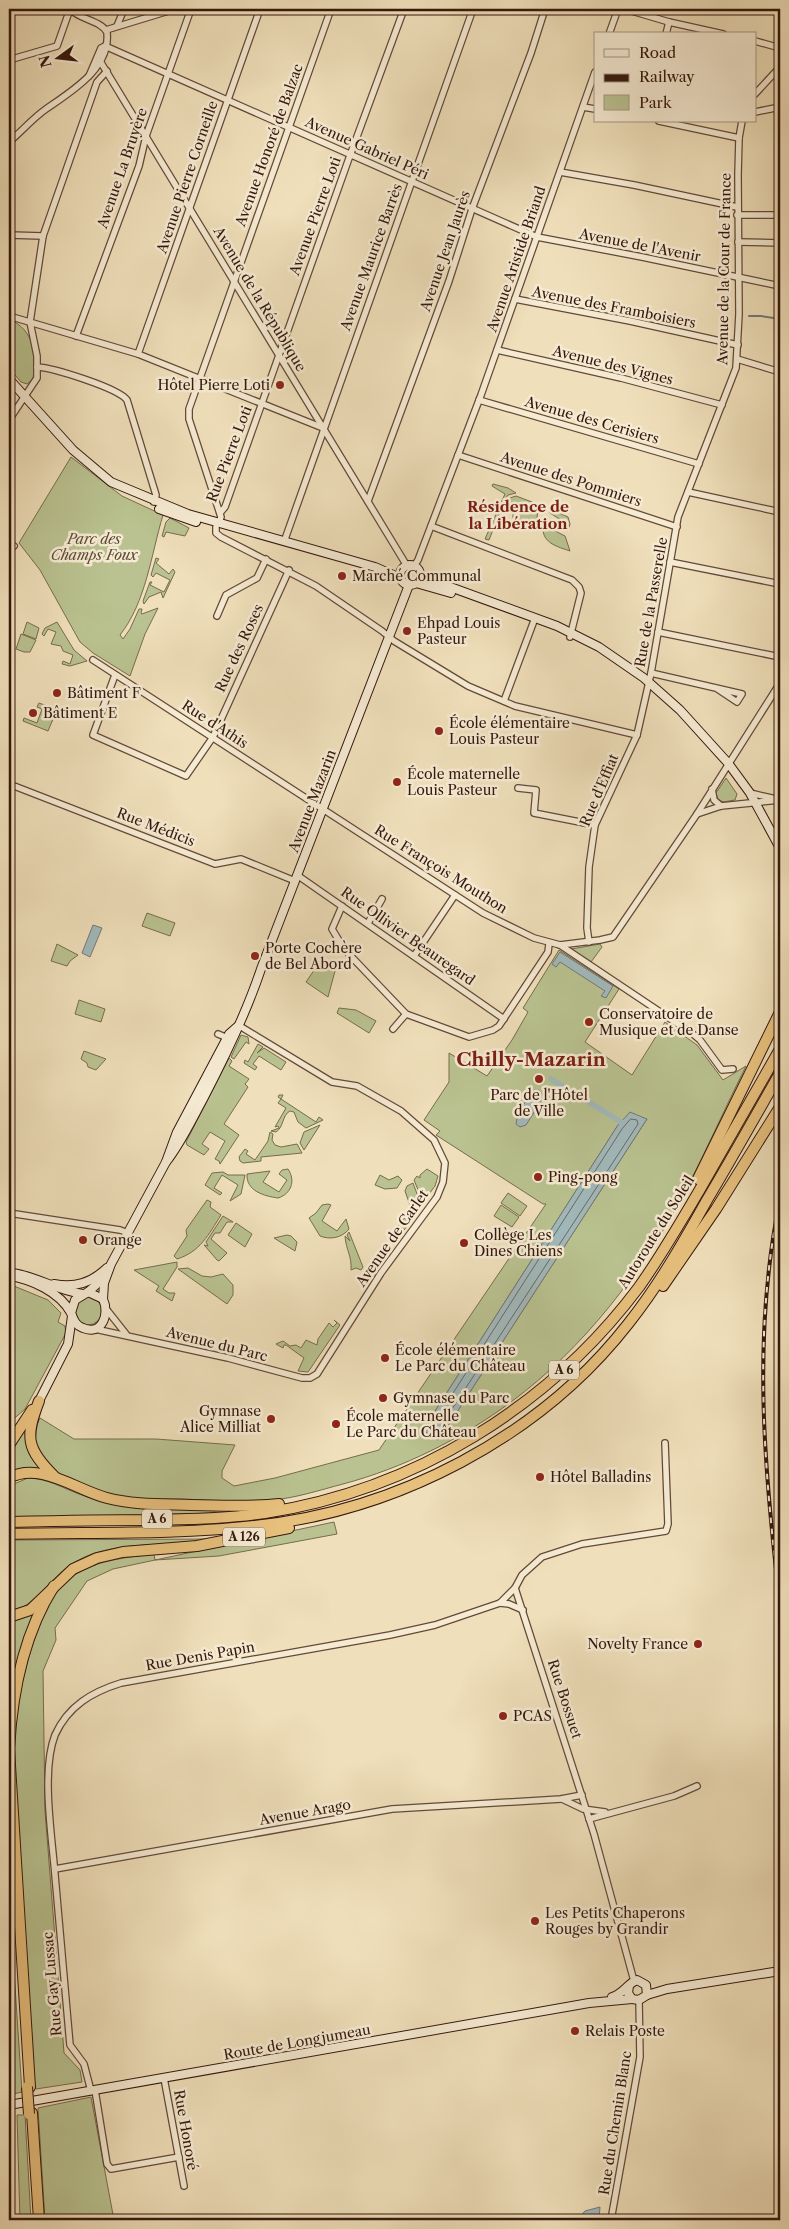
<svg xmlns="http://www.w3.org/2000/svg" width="789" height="2229" viewBox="0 0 789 2229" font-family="'Libre Caslon Text',serif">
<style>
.green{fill:#b9c290;stroke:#766c4e;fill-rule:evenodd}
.water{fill:#a1b9bc;stroke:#757876}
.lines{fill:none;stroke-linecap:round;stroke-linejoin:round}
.shore{stroke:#6a6864;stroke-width:1}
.stream{stroke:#757876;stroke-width:2}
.canal{stroke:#a1b9bc;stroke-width:5.5}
.street-casing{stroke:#634938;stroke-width:8}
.secondary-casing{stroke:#34170d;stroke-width:10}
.highway-casing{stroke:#34170d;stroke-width:12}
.street{stroke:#f5ead2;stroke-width:5.5}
.secondary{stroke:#f5ead2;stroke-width:8}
.highway{stroke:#e8c07d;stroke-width:10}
.rail-casing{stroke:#34170d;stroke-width:4}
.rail{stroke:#f5ead2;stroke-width:2;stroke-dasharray:5.5;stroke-linecap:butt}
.highway-bridge-casing{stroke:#34170d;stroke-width:12;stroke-linecap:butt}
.highway-bridge{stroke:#e8c07d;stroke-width:10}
.poi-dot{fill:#8f2418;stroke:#f5ead2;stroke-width:2}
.labels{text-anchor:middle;stroke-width:5;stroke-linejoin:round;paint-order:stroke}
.shield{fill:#f5ead2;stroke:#6e5648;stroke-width:1}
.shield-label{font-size:12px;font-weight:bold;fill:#34170d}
.street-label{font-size:14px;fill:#34170d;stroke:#f5ead2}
.poi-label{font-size:14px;fill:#34170d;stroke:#f5ead2;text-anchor:start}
.park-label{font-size:14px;font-style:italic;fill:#5c4a34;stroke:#f5ead2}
.neighbourhood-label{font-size:15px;font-weight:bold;fill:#7a1f14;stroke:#f5ead2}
.district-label{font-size:19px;font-weight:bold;fill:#7a1f14;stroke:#f5ead2}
</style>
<rect width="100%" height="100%" fill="#efdfba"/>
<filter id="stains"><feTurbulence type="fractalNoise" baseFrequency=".004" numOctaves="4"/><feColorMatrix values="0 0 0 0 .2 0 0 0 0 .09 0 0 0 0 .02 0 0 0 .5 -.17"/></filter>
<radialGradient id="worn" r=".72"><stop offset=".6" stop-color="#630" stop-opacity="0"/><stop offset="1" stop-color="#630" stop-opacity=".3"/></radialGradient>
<g class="green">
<path d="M9 319C34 330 37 354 33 379L27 384 21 382 9 368Z"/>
<path d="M71 457 122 496 163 515C151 555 146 602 120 635L123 639 130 629 139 609H142L141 613 142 614 158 608 145 634 130 676 93 653 80 642 40 570 19 543Z"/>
<polygon points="493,484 508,488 516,493 508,495 505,499 489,540 485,539 505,494 492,486"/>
<polygon points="516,496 540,505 540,508 506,503 510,498"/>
<polygon points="513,506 538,510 536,526 530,526 528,521 513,518"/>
<polygon points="550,509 568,517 570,524 568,531 564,529 561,520 550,513"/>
<polygon points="170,518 189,528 185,536 166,532 164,537 162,536 166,522"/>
<path d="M546 525 556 527 557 532 565 536 570 551C558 547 543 543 543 529Z"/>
<polygon points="156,558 159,559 156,563 169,574 173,569 175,572 163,598 161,592 149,597 144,604 143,601 150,582 152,582 150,585 164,592 170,580 156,573 153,577 151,575"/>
<polygon points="27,622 39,628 36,639 23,634"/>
<polygon points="57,622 74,650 87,661 70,666 62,664 63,661 70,664 73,655 63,651 61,646 51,644 56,632 48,629 44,636 42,634 45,628"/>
<polygon points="21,634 36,640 30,652 24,652 16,649"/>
<polygon points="39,703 55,709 52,711 56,712 48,731 23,721 24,718 37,723 42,709 37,707"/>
<polygon points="726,778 737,794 735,800 723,802 718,799 716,793"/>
<polygon points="147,913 175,923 170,936 142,926"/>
<polygon points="57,944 78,955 70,961 67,966 51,961"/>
<polygon points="600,944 602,947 591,962 571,949"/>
<path d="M559 950 619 989 585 1042 632 1075 665 1022 697 1045 723 1080 746 1066C725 1108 706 1151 685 1192 642 1272 584 1348 511 1402 461 1439 403 1468 343 1484 320 1490 296 1498 272 1500 242 1503 211 1500 181 1499 160 1499 138 1500 118 1496 90 1491 34 1472 34 1436 34 1430 38 1423 40 1418L74 1439H156L235 1445 222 1471V1478L234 1486 275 1478 379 1450 546 1204H543L436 1135 440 1131 424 1120 449 1082V1053L487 1076 512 1040 528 1012 523 1008ZM647 1119 444 1432 438 1440 423 1430 618 1125Z"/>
<polygon points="319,963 335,971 328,997 306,982"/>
<polygon points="79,1000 105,1009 101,1022 75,1014"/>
<polygon points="339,1008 356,1010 376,1021 369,1033 337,1013"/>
<polygon points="241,1035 248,1037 249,1044 246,1042 234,1059 231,1057"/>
<polygon points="258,1044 263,1047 257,1053 264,1048 286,1062 281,1070 259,1056 253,1064 257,1067 255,1070 244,1063 245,1060 248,1062"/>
<polygon points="84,1051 106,1059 96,1070 88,1067 87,1063 81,1059"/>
<polygon points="229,1058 232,1061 229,1066 249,1079 245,1084 248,1087 224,1124 239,1135 220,1164 219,1161 215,1159 225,1141 210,1132 202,1144 209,1149 204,1155 187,1145 186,1142"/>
<path d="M279 1095H283L281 1099 316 1122 319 1117 323 1120 306 1128 298 1122 294 1112 290 1111C282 1115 284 1127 276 1132L271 1131 279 1128 278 1126 275 1127 286 1108 278 1103 281 1099 278 1097Z"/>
<polygon points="320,1125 304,1150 300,1143 304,1132"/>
<polygon points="270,1132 273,1134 272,1140 275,1145 281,1147 297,1144 302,1153 261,1157 261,1161 243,1163 240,1161 239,1157 245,1149 248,1151 246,1154 255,1160 268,1141"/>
<path d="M288 1169C296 1181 291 1194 278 1198 264 1196 246 1191 247 1174L270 1171 263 1182 279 1192 287 1180 279 1174 282 1170Z"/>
<polygon points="427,1169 438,1176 435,1186 423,1202 414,1180 417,1176 420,1178 420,1175"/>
<polygon points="223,1172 228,1175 245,1175 241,1194 230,1201 238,1185 222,1175 214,1188 222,1193 220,1195 205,1185 212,1173"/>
<polygon points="380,1175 389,1180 398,1176 402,1180 397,1188 385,1189 375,1185"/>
<polygon points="413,1183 420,1202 411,1208 405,1191 407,1186"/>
<polygon points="508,1193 527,1206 520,1216 501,1203"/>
<path d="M207 1200 211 1202 210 1207 221 1215C209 1234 200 1252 177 1259L174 1256 187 1236 186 1230Z"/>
<polygon points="421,1203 422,1205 404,1230 398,1226 414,1207"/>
<path d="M328 1204 331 1205 322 1221 337 1231 346 1219 349 1229C342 1238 330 1240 320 1236L309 1218 316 1213 322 1205Z"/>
<polygon points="501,1205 519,1217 512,1227 494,1216"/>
<polygon points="223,1216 233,1222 227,1222 220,1233 215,1233 211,1239 227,1253 219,1261 217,1260 205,1246 204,1245 208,1246 206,1242"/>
<polygon points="236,1223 252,1234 245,1247 228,1235"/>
<path d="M349 1232 363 1267 361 1270 356 1268 351 1270C352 1256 346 1250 345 1236L350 1241 347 1235Z"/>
<polygon points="287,1235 291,1236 297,1242 295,1251 274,1238"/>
<polygon points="177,1262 177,1267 163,1289 169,1293 175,1293 172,1301 156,1291 159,1286 134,1270"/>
<polygon points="188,1268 202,1276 211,1277 223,1274 233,1285 233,1295 227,1304 178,1269"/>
<polygon points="9,1284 48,1300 61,1313 58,1322 65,1326 66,1333 25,1409 9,1423"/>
<circle cx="88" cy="1311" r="14"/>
<polygon points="334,1320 340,1325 308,1372 298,1371 304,1358 286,1345 284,1345 283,1348 276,1344 283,1341 290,1346 296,1345 301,1348 306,1340 317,1345 318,1339 329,1323 333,1327 337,1323"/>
<path d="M26 1426C24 1442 30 1459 43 1470L9 1473V1457Z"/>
<path d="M28 1478C49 1479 60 1487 79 1494 94 1500 109 1503 124 1506 152 1512 187 1508 217 1509L213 1513 9 1518V1486Z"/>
<path d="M334 1522 337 1534 219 1556 155 1560 113 1569 87 1581 55 1628 56 1640 43 1671 45 1811 64 2053 80 2070 82 2082 36 2089 34 2081C30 2024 26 1968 22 1911 15 1815 2 1728 36 1635 44 1614 51 1595 68 1580 92 1560 124 1558 154 1554L155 1560Z"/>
<path d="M210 1539C166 1548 114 1539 75 1562 50 1576 37 1607 9 1612V1540Z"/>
<path d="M35 1611C20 1646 14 1676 9 1713V1621L20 1619Z"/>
<polygon points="9,1895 22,2092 9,2095"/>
<polygon points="91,2097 114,2220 45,2220 38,2108"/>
<polygon points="17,2115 25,2115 31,2220 20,2220"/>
</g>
<g class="water">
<polygon points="93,925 102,928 90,957 82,953"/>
<polygon points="560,952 613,986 606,998 601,996 605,991 560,962 556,967 552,964"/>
<path d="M534 1090H539L544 1097 526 1125 520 1127 516 1124C517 1111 527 1100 534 1090Z"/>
<polygon points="630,1112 647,1119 444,1432 438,1440 423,1430 618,1125"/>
<polygon points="600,2207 599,2220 577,2220 585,2211"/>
</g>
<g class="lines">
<polygon class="shore" points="631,1119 637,1120 638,1124 439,1429 435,1432 432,1426 622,1129"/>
<polyline class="stream" points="749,316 761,316 780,319"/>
<polyline class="canal" points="551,1079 621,1122"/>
<defs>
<g id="street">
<polyline points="625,9 669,22 723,34"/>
<polyline points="117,26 124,9"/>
<polyline points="106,30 175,9"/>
<polyline points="609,34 618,9"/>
<polyline points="666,34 669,22"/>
<polyline points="755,41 780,48"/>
<polyline points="105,46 537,237 642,257 780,286"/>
<path d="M9 60 57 46 70 9C80 20 100 20 107 32 111 68 72 91 46 109 33 118 22 131 9 142"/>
<polyline points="100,61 407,566"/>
<polyline points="89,76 101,48 105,46"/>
<polyline points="755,94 780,67"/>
<polyline points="583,107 595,109"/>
<polyline points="755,112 780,107"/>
<polyline points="659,121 739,138"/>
<polyline points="560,172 634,185 737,207"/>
<polyline points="737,215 780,215"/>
<polyline points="9,235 43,236"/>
<polyline points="738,242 780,243"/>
<polyline points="515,299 630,321 738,345"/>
<polyline points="9,316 138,354 323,428"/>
<polyline points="76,336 139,166 146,136 191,9"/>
<polyline points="497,350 621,378 722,405"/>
<polyline points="138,354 260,9"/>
<polyline points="737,359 780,372"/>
<path d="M37 367C54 368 118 388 127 400L156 495 154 502"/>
<polyline points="479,400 699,464"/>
<polyline points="9,420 37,378 37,356 30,322 43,236 97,82 107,71"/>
<polyline points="458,455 677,527"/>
<polyline points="688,492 780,512"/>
<polyline points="368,501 449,281 472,209 531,53 545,9"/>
<polyline points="220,513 225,507 348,161 404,9"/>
<polyline points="219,523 221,517 189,419 189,409 331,9"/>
<polyline points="431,526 572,580 579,587 581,593 570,637"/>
<polyline points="216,527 216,533 221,537 316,586 382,631 394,641 468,686 515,706 637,735"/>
<polyline points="9,542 14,546"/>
<polyline points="284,542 473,9"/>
<polyline points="670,562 780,584"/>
<polyline points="414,566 418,560 481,395 595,72"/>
<polyline points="217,616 226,595 257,578 266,559"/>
<polyline points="658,632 780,657"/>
<polyline points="93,660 483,913 534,938 560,945 693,1034 700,1040 722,1070 733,1069"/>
<polyline points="651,673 742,694 737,702 716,688"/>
<polyline points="115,675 93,735 186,776 213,737 289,570"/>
<polyline points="504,701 535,618"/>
<polyline points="9,784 215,864 241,859 295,881"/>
<polyline points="518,788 536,790 534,813 595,825"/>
<polyline points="712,789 714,800 721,806"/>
<polyline points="750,793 776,799"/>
<polyline points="697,814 721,806 780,800"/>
<polyline points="297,875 504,1019"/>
<polyline points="342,906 332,929 344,949 406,1014 469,1037 493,1030 499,1026 548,952 549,944"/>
<polyline points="368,923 382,899"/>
<polyline points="589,942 587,928 589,867 595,825 637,735 651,673 678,517 736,368 739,314 738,175 739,138 742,121"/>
<polyline points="560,945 600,940 613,937 697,814 780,683"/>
<polyline points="414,956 455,895"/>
<polyline points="393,1029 406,1014"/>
<polyline points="218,1034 230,1039"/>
<polyline points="9,1213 120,1230 128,1233"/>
<polyline points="107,1310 126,1334"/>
<polyline points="95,1329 228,1358 302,1378 310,1378 317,1374 381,1273 437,1197 443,1182 445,1163 434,1140 401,1111 357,1086 332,1082 238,1025"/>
<polyline points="515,1588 594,1834 634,1981"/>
<polyline points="500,1603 509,1604 523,1610"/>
<polyline points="562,1799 583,1809 605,1812"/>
<polyline points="589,1819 674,1796 697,1786"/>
<polyline points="55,1869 392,1809 561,1799 582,1795"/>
<polyline points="164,2078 184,2186"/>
<polyline points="95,2090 107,2164 111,2169 179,2157"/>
<path d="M91 2091 84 2064 70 2045C65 1988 60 1932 55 1875 52 1836 41 1771 55 1735 68 1706 92 1692 121 1683L390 1635 435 1625 500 1603 515 1588 522 1575 542 1557 582 1544 666 1531 668 1524 665 1443"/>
<polyline points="611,2220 640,2057 639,2000"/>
</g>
<g id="secondary">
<polyline points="9,379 73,450 111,482 188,514 375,567 400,578"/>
<polyline points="159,509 196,522"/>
<circle cx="410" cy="575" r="10"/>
<polyline points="420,576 557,626 599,647 644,678 680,710 728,763 750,793 780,848"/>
<polyline points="416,583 451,593"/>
<path d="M166 1162C181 1143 191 1121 203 1099 225 1057 246 1014 261 969L409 585"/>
<path d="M13 1273C38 1277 58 1291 83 1294"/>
<path d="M9 1276C31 1279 60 1292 71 1313 74 1320 75 1325 83 1328 102 1336 110 1314 103 1299L88 1292 75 1300 71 1313"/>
<path d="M54 1284C75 1288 91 1283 107 1268"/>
<polyline points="88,1292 96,1285 103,1275"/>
<polyline points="103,1299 104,1283 111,1264 166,1162 177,1132 229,1034 237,1027"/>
<polyline points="39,1401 68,1344 72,1316"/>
<polyline points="647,1995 667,1989 780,1971"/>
<path d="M612 1997C623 1994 627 1984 637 1980L646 1985 647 1995 639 2000 632 1999 628 1993 629 1986"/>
<polyline points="9,2105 589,2003 632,1999"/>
</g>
<g id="highway">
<polyline points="698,1179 780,1012"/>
<polyline points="663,1286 716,1209 780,1107"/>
<path d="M39 1401C25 1437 26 1449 55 1477"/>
<polyline points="9,1445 32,1410"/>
<path d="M9 1478C40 1461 76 1490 107 1498 134 1505 163 1504 191 1505 220 1506 250 1507 279 1504"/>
<path d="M9 1522C55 1521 101 1520 147 1520 186 1519 226 1519 265 1513 414 1490 549 1407 639 1287 661 1256 680 1223 699 1191 726 1144 753 1097 780 1049"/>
<path d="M9 1534C90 1532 173 1535 254 1526 396 1511 539 1438 628 1324 659 1285 683 1243 707 1200 732 1158 756 1115 780 1073"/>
<polyline points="9,1617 30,1610 73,1569 97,1558 123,1552 197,1546 289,1528"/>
<path d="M30 2087 9 1749C12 1693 23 1635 54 1586"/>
<polyline points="32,2113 39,2220"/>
</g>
</defs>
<use href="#street" class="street-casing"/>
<use href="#secondary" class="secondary-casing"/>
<use href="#highway" class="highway-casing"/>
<use href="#street" class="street"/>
<use href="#secondary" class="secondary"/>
<use href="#highway" class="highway"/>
<defs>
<path id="rail" d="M780 1200C752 1333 764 1470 780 1604"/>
</defs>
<use href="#rail" class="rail-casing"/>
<use href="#rail" class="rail"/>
<defs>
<polyline id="highway-bridge" points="27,2087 29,2114"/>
</defs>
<use href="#highway-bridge" class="highway-bridge-casing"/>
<use href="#highway-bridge" class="highway-bridge"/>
</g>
<g class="poi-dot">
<circle cx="280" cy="385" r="5"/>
<circle cx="342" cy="576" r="5"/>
<circle cx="407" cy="631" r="5"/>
<circle cx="57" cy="693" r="5"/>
<circle cx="33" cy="713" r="5"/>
<circle cx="439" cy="731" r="5"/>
<circle cx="397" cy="782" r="5"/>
<circle cx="255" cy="956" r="5"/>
<circle cx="589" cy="1022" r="5"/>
<circle cx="539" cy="1079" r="5"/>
<circle cx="538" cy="1177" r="5"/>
<circle cx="83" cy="1240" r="5"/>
<circle cx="464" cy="1243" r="5"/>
<circle cx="385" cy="1358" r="5"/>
<circle cx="383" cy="1398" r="5"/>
<circle cx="271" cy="1419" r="5"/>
<circle cx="336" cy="1424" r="5"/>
<circle cx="540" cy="1477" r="5"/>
<circle cx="698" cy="1644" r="5"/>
<circle cx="503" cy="1716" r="5"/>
<circle cx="535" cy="1921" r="5"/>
<circle cx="575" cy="2031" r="5"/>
</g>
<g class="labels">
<g class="shield">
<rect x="549" y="1360.5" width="30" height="19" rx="4"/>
<rect x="142" y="1509.5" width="30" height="19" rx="4"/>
<rect x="223" y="1527.5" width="42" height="19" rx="4"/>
</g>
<g class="shield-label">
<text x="564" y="1374">A 6</text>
<text x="157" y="1523">A 6</text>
<text x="244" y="1541">A 126</text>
</g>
<g class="street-label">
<text transform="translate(269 145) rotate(-70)" y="5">Avenue Honoré de Balzac</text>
<text transform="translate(367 148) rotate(24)" y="5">Avenue Gabriel Péri</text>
<text transform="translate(122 168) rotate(-71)" y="5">Avenue La Bruyère</text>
<text transform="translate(187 177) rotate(-71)" y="5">Avenue Pierre Corneille</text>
<text transform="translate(315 216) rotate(-70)" y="5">Avenue Pierre Loti</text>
<text transform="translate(640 245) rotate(11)" y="5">Avenue de l'Avenir</text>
<text transform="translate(445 251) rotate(-71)" y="5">Avenue Jean Jaurès</text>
<text transform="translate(371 257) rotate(-70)" y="5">Avenue Maurice Barrès</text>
<text transform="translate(516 259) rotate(-71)" y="5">Avenue Aristide Briand</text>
<text transform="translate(724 269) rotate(-89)" y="5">Avenue de la Cour de France</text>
<text transform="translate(260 299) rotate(59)" y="5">Avenue de la République</text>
<text transform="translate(614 307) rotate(11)" y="5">Avenue des Framboisiers</text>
<text transform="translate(613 365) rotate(14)" y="5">Avenue des Vignes</text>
<text transform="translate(592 420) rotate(16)" y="5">Avenue des Cerisiers</text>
<text transform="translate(229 454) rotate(-69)" y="5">Rue Pierre Loti</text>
<text transform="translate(571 479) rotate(18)" y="5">Avenue des Pommiers</text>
<text transform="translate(651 602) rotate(-80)" y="5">Rue de la Passerelle</text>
<text transform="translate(239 648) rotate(-65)" y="5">Rue des Roses</text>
<text transform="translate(215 724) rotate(33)" y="5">Rue d'Athis</text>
<text transform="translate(599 790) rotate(-67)" y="5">Rue d'Effiat</text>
<text transform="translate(312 801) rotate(-69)" y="5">Avenue Mazarin</text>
<text transform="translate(156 827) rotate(21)" y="5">Rue Médicis</text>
<text transform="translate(441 869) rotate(32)" y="5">Rue François Mouthon</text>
<text transform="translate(408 936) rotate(35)" y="5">Rue Ollivier Beauregard</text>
<text transform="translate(656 1232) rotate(-58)" y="5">Autoroute du Soleil</text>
<text transform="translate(392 1238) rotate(-55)" y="5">Avenue de Carlet</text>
<text transform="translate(217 1344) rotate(14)" y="5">Avenue du Parc</text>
<text transform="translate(200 1656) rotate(-10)" y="5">Rue Denis Papin</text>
<text transform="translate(565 1699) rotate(72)" y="5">Rue Bossuet</text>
<text transform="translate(305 1812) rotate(-10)" y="5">Avenue Arago</text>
<text transform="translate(52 1984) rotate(-95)" y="5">Rue Gay Lussac</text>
<text transform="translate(297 2042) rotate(-10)" y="5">Route de Longjumeau</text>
<text transform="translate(615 2123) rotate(-81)" y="5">Rue du Chemin Blanc</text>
<text transform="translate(186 2130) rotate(80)" y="5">Rue Honoré</text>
</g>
<g class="poi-label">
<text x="270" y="390" text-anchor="end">Hôtel Pierre Loti</text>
<text x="352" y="581">Marché Communal</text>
<text x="417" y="628">Ehpad Louis<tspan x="417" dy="16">Pasteur</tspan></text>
<text x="67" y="698">Bâtiment F</text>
<text x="43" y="718">Bâtiment E</text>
<text x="449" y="728">École élémentaire<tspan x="449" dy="16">Louis Pasteur</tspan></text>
<text x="407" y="779">École maternelle<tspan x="407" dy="16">Louis Pasteur</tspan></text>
<text x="265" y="953">Porte Cochère<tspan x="265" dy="16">de Bel Abord</tspan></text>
<text x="599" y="1019">Conservatoire de<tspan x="599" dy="16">Musique et de Danse</tspan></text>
<text x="539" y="1100" text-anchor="middle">Parc de l'Hôtel<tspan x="539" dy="16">de Ville</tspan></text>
<text x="548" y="1182">Ping-pong</text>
<text x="474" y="1240">Collège Les<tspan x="474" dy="16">Dines Chiens</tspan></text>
<text x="93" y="1245">Orange</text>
<text x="395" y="1355">École élémentaire<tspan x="395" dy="16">Le Parc du Château</tspan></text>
<text x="393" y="1403">Gymnase du Parc</text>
<text x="261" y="1416" text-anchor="end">Gymnase<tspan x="261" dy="16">Alice Milliat</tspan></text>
<text x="346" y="1421">École maternelle<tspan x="346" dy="16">Le Parc du Château</tspan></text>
<text x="550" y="1482">Hôtel Balladins</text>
<text x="688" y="1649" text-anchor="end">Novelty France</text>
<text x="513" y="1721">PCAS</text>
<text x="545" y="1918">Les Petits Chaperons<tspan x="545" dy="16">Rouges by Grandir</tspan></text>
<text x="585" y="2036">Relais Poste</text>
</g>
<g class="park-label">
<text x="94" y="544">Parc des<tspan x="94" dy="16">Champs Foux</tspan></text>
</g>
<g class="neighbourhood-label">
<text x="518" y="512">Résidence de<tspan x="518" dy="17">la Libération</tspan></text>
</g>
<g class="district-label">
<text x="531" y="1066">Chilly-Mazarin</text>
</g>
</g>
<rect width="789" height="2229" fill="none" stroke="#efdfba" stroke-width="30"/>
<rect x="10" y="10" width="769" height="2209" fill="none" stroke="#34170d" stroke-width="2.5"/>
<rect x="15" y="15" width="759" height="2199" fill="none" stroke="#34170d"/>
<rect x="594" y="32" width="162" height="90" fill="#f5ead2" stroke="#a89683"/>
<rect x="604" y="49" width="25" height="8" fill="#f5ead2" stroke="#a89683"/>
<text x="639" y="58" font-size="15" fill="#34170d">Road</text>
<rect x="604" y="74" width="25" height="8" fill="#34170d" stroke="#a89683"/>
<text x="639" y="82" font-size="15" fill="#34170d">Railway</text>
<rect x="604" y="95" width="25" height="15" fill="#b9c290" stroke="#a89683"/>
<text x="639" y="108" font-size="15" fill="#34170d">Park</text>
<g transform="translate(58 58) rotate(255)" stroke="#f5ead2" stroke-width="4" paint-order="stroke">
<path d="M0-4L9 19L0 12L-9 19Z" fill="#34170d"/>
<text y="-8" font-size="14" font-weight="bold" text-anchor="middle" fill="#34170d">N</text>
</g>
<rect width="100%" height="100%" filter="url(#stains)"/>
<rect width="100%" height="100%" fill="url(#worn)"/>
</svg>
